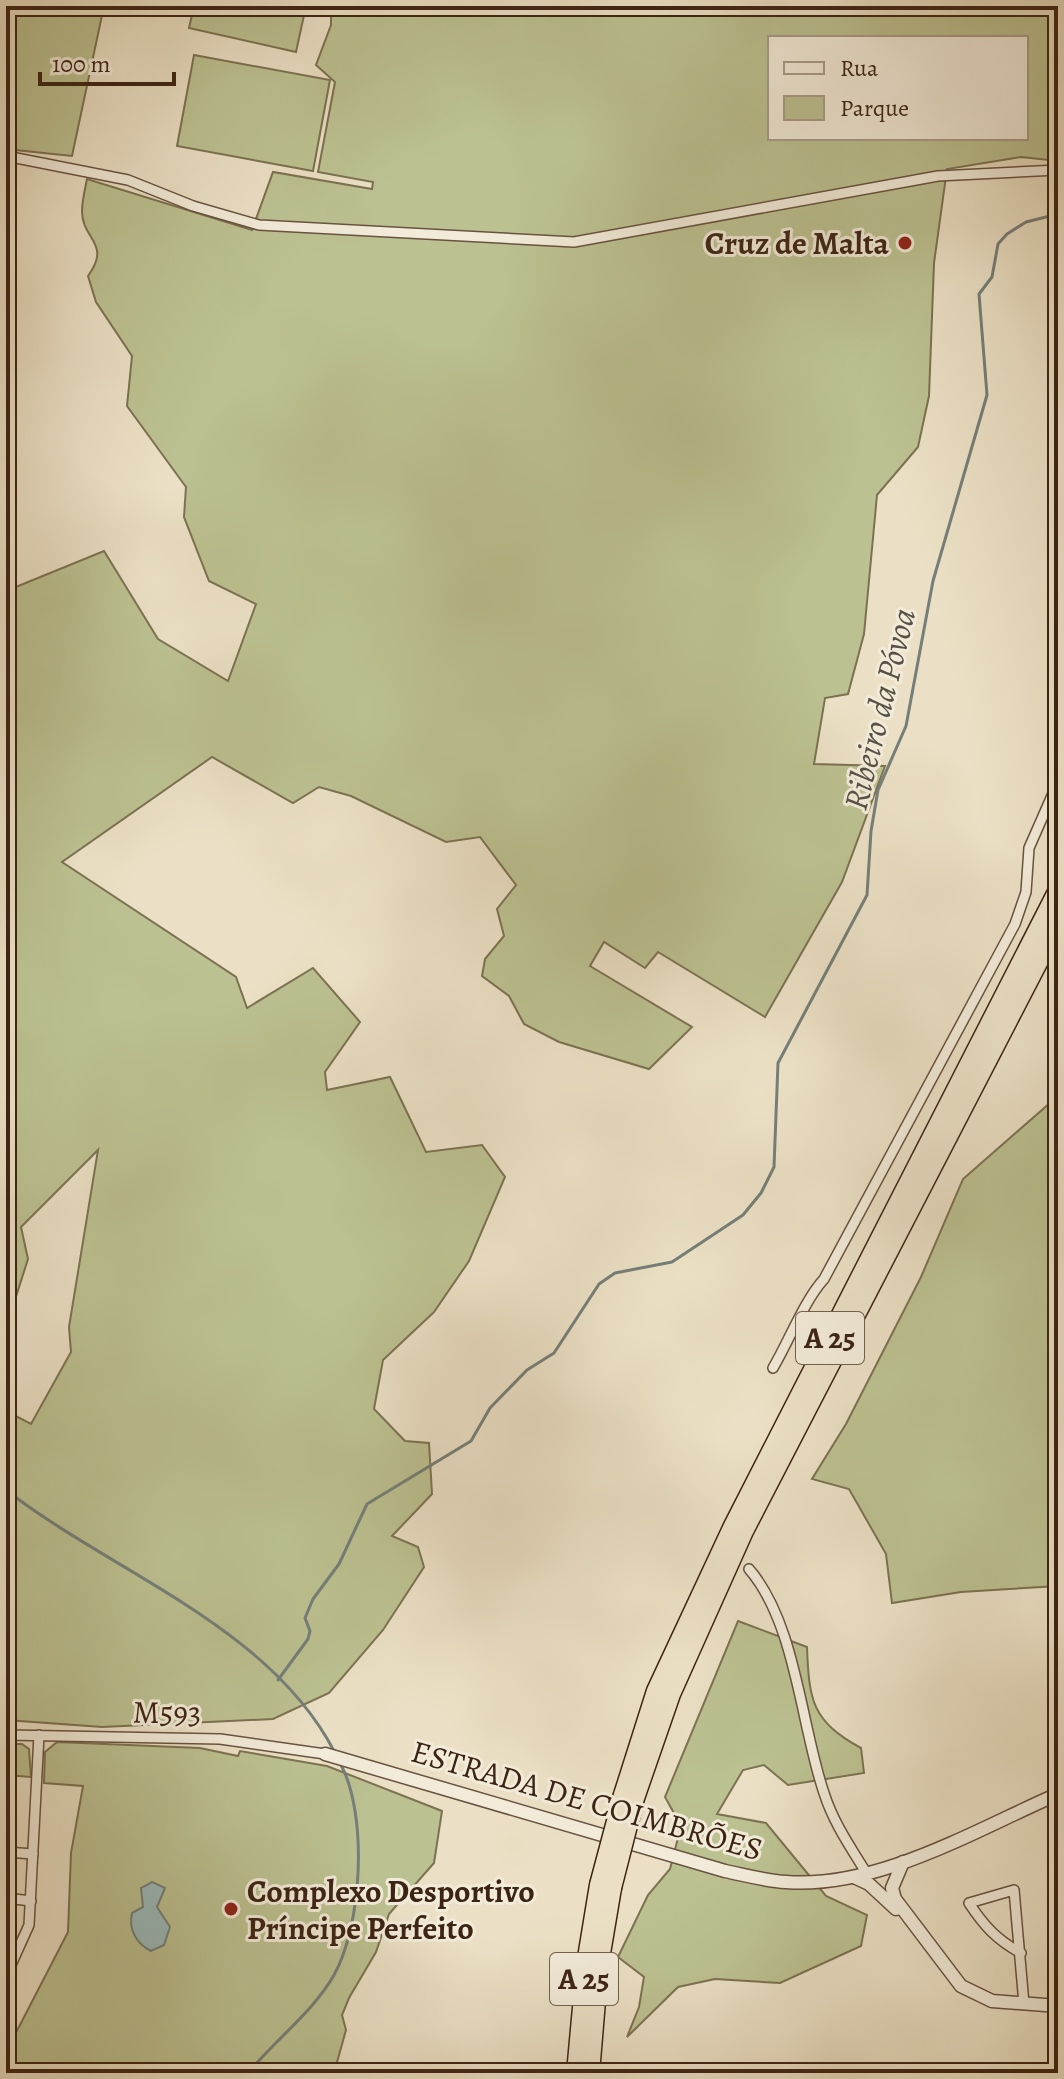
<svg xmlns="http://www.w3.org/2000/svg" width="1064" height="2079" viewBox="0 0 1064 2079" font-family="Alegreya,serif">
<style>
.green{fill:#bcc191;stroke:#7c7252;stroke-width:2;fill-rule:evenodd}
.water{fill:#9bbbbd;stroke:#757f79;stroke-width:2}
.lines{fill:none;stroke-linecap:round;stroke-linejoin:round}
.stream{stroke:#757f79;stroke-width:3}
.minor-casing{stroke:#685340;stroke-width:12}
.tertiary-casing{stroke:#685340;stroke-width:15}
.motorway-casing{stroke:#3c2413;stroke-width:21}
.minor{stroke:#f2ebd9;stroke-width:9}
.tertiary{stroke:#f2ebd9;stroke-width:12}
.motorway{stroke:#ebe0c5;stroke-width:18}
.motorway-bridge-casing{stroke:#3c2413;stroke-width:21;stroke-linecap:butt}
.motorway-bridge{stroke:#ebe0c5;stroke-width:18}
.poi-dot{fill:#8f2418;stroke:#f2ebd9;stroke-width:3}
.labels{text-anchor:middle;stroke-width:6;stroke-linejoin:round;paint-order:stroke}
.shield{fill:#f2ebd9;stroke:#73604e;stroke-width:2}
.shield-label{font-size:30px;font-weight:bold;fill:#3c2413}
.poi-label{font-size:32px;font-weight:bold;fill:#3c2413;stroke:#f2ebd9;text-anchor:end}
.street-label{font-size:32px;fill:#3c2413;stroke:#f2ebd9}
.water-label{font-size:34px;font-style:italic;fill:#585146;stroke:#f2ebd9}
</style>
<rect width="100%" height="100%" fill="#ebe0c5"/>
<filter id="stains"><feTurbulence type="fractalNoise" baseFrequency=".0025" numOctaves="4"/><feColorMatrix values="0 0 0 0 .2 0 0 0 0 .09 0 0 0 0 .02 0 0 0 .5 -.17"/></filter>
<radialGradient id="worn" r=".72"><stop offset=".6" stop-color="#630" stop-opacity="0"/><stop offset="1" stop-color="#630" stop-opacity=".3"/></radialGradient>
<g class="green">
<polygon points="6,6 104,6 72,156 6,149"/>
<polygon points="194,6 306,6 296,52 189,28"/>
<path d="M331 6H1052L1058 161 1021 157 947 169 934 263 929 396 918 447 877 495 864 634 848 694 825 698 814 764 885 766 842 882 765 1017 658 952 645 968 604 942 590 966 692 1027 649 1069 559 1042 524 1024 509 996 482 976 485 959 504 936 497 909 516 885 480 837 446 842 351 796 319 787 293 803 212 757 62 862 236 977 247 1008 313 968 360 1022 325 1072 327 1090 390 1077 426 1152 482 1145 505 1177 469 1261 434 1312 383 1360 374 1409 405 1441 429 1443 432 1494 392 1536 418 1547 424 1567 383 1630 329 1693 273 1719 102 1727 6 1720V1411L31 1424 71 1352 69 1327 98 1150 21 1227 28 1259 6 1328V591L104 551 158 639 228 681 256 604 209 581 184 517 186 487 127 406 132 356 96 302 88 276C112 243 82 240 82 211 82 201 85 189 87 179L252 230 273 172 372 189 373 182 318 172 335 82 316 65 331 25ZM770 38H1026V138H770Z"/>
<polygon points="194,55 330,80 313,171 177,146"/>
<polygon points="1058,1096 1058,1586 961,1592 892,1603 886,1554 849,1489 812,1479 846,1424 921,1277 963,1179"/>
<path d="M738 1621 807 1647C809 1701 812 1721 861 1748L864 1773 788 1785 764 1765 743 1770 717 1814 766 1823 826 1896 867 1915 861 1946 780 1983 715 1979 678 1987 627 2037 639 2007 644 1977 618 1957 648 1895 670 1869 681 1826 665 1797Z"/>
<polygon points="57,1742 200,1748 238,1756 240,1751 327,1766 442,1811 434,1863 389,1914 376,1952 349,1998 342,2015 346,2030 334,2073 19,2073 6,2068 6,2052 68,1932 71,1853 83,1786 44,1783 45,1752"/>
<polygon points="6,1744 22,1744 29,1749 31,1777 6,1775"/>
</g>
<path class="water" d="M152 1882 165 1888 157 1907 170 1927 164 1945 151 1951C137 1944 128 1930 132 1913L143 1907 141 1888Z"/>
<g class="lines">
<g class="stream">
<polyline points="1058,6 1058,8"/>
<polyline points="1058,24 1058,91"/>
<path d="M6 1490C113 1573 269 1626 334 1751"/>
<polyline points="278,1680 308,1639 310,1631 305,1618 313,1599 339,1564 367,1504 471,1441 490,1408 527,1370 554,1353 599,1284 615,1273 672,1262 743,1215 761,1193 774,1167 778,1063 867,895 871,831 878,790 906,726 933,581 987,395 979,294 992,277 998,244 1007,234 1026,222 1058,214"/>
<path d="M248 2073C275 2040 313 2012 334 1975 362 1925 368 1816 341 1765"/>
</g>
<defs>
<g id="minor">
<polyline points="6,156 128,180 193,206 259,225 574,242 938,176 1058,170"/>
<path d="M773 1368C789 1341 804 1301 824 1279L1015 924 1026 892 1029 848 1058 782"/>
<path d="M749 1569C796 1623 801 1726 824 1793 833 1822 851 1848 867 1874"/>
<polyline points="6,1735 220,1739 325,1754"/>
<polyline points="6,1852 33,1854"/>
<polyline points="6,1898 31,1901"/>
<path d="M1021 1953C997 1940 984 1926 969 1903L1014 1890 1024 2004"/>
<polyline points="6,1976 29,1925 39,1735"/>
</g>
<g id="tertiary">
<path d="M325 1754 725 1871C745 1875 766 1881 786 1882 878 1889 975 1830 1058 1794"/>
<polyline points="903,1862 892,1888 895,1899 961,1986 992,2001 1058,2006"/>
<polyline points="854,1877 869,1884 896,1909"/>
</g>
<g id="motorway">
<polyline points="623,1795 656,1691 733,1526 1058,890"/>
<polyline points="635,1798 671,1694 744,1531 1058,924"/>
<polyline points="576,2073 586,1964 599,1885"/>
<polyline points="590,2073 599,1965 612,1888"/>
</g>
</defs>
<use href="#minor" class="minor-casing"/>
<use href="#tertiary" class="tertiary-casing"/>
<use href="#motorway" class="motorway-casing"/>
<use href="#minor" class="minor"/>
<use href="#tertiary" class="tertiary"/>
<use href="#motorway" class="motorway"/>
<defs>
<g id="motorway-bridge">
<polyline points="599,1885 623,1795"/>
<polyline points="612,1888 635,1798"/>
</g>
</defs>
<use href="#motorway-bridge" class="motorway-bridge-casing"/>
<use href="#motorway-bridge" class="motorway-bridge"/>
</g>
<g class="poi-dot">
<circle cx="905" cy="243" r="8"/>
<circle cx="231" cy="1909" r="8"/>
</g>
<g class="labels">
<g class="shield">
<rect x="796" y="1312" width="68" height="52" rx="6"/>
<rect x="550" y="1953" width="68" height="52" rx="6"/>
</g>
<g class="shield-label">
<text x="830" y="1348">A 25</text>
<text x="584" y="1989">A 25</text>
</g>
<g class="poi-label">
<text x="889" y="254">Cruz de Malta</text>
<text x="247" y="1902" text-anchor="start">Complexo Desportivo<tspan x="247" dy="37">Príncipe Perfeito</tspan></text>
</g>
<g class="street-label">
<text transform="translate(167 1712) rotate(1)" y="11">M593</text>
<text transform="translate(587 1800) rotate(16)" y="11">ESTRADA DE COIMBRÕES</text>
</g>
<g class="water-label">
<text transform="translate(879 709) rotate(-76)" y="12">Ribeiro da Póvoa</text>
</g>
</g>
<rect width="1064" height="2079" fill="none" stroke="#ebe0c5" stroke-width="32"/>
<rect x="8" y="8" width="1048" height="2063" fill="none" stroke="#3c2413" stroke-width="4"/>
<rect x="16" y="16" width="1032" height="2047" fill="none" stroke="#3c2413" stroke-width="2"/>
<rect x="768" y="36" width="260" height="104" fill="#f2ebd9" stroke="#a99b8a" stroke-width="2"/>
<rect x="784" y="62" width="40" height="12" fill="#f2ebd9" stroke="#a99b8a" stroke-width="2"/>
<text x="840" y="76" font-size="24" fill="#3c2413">Rua</text>
<rect x="784" y="96" width="40" height="24" fill="#bcc191" stroke="#a99b8a" stroke-width="2"/>
<text x="840" y="116" font-size="24" fill="#3c2413">Parque</text>
<path d="M40 72v12h134v-12" fill="none" stroke="#3c2413" stroke-width="4"/>
<text x="52" y="72" font-size="24" fill="#3c2413" stroke="#f2ebd9" stroke-width="6" paint-order="stroke">100 m</text>
<rect width="100%" height="100%" filter="url(#stains)"/>
<rect width="100%" height="100%" fill="url(#worn)"/>
</svg>
